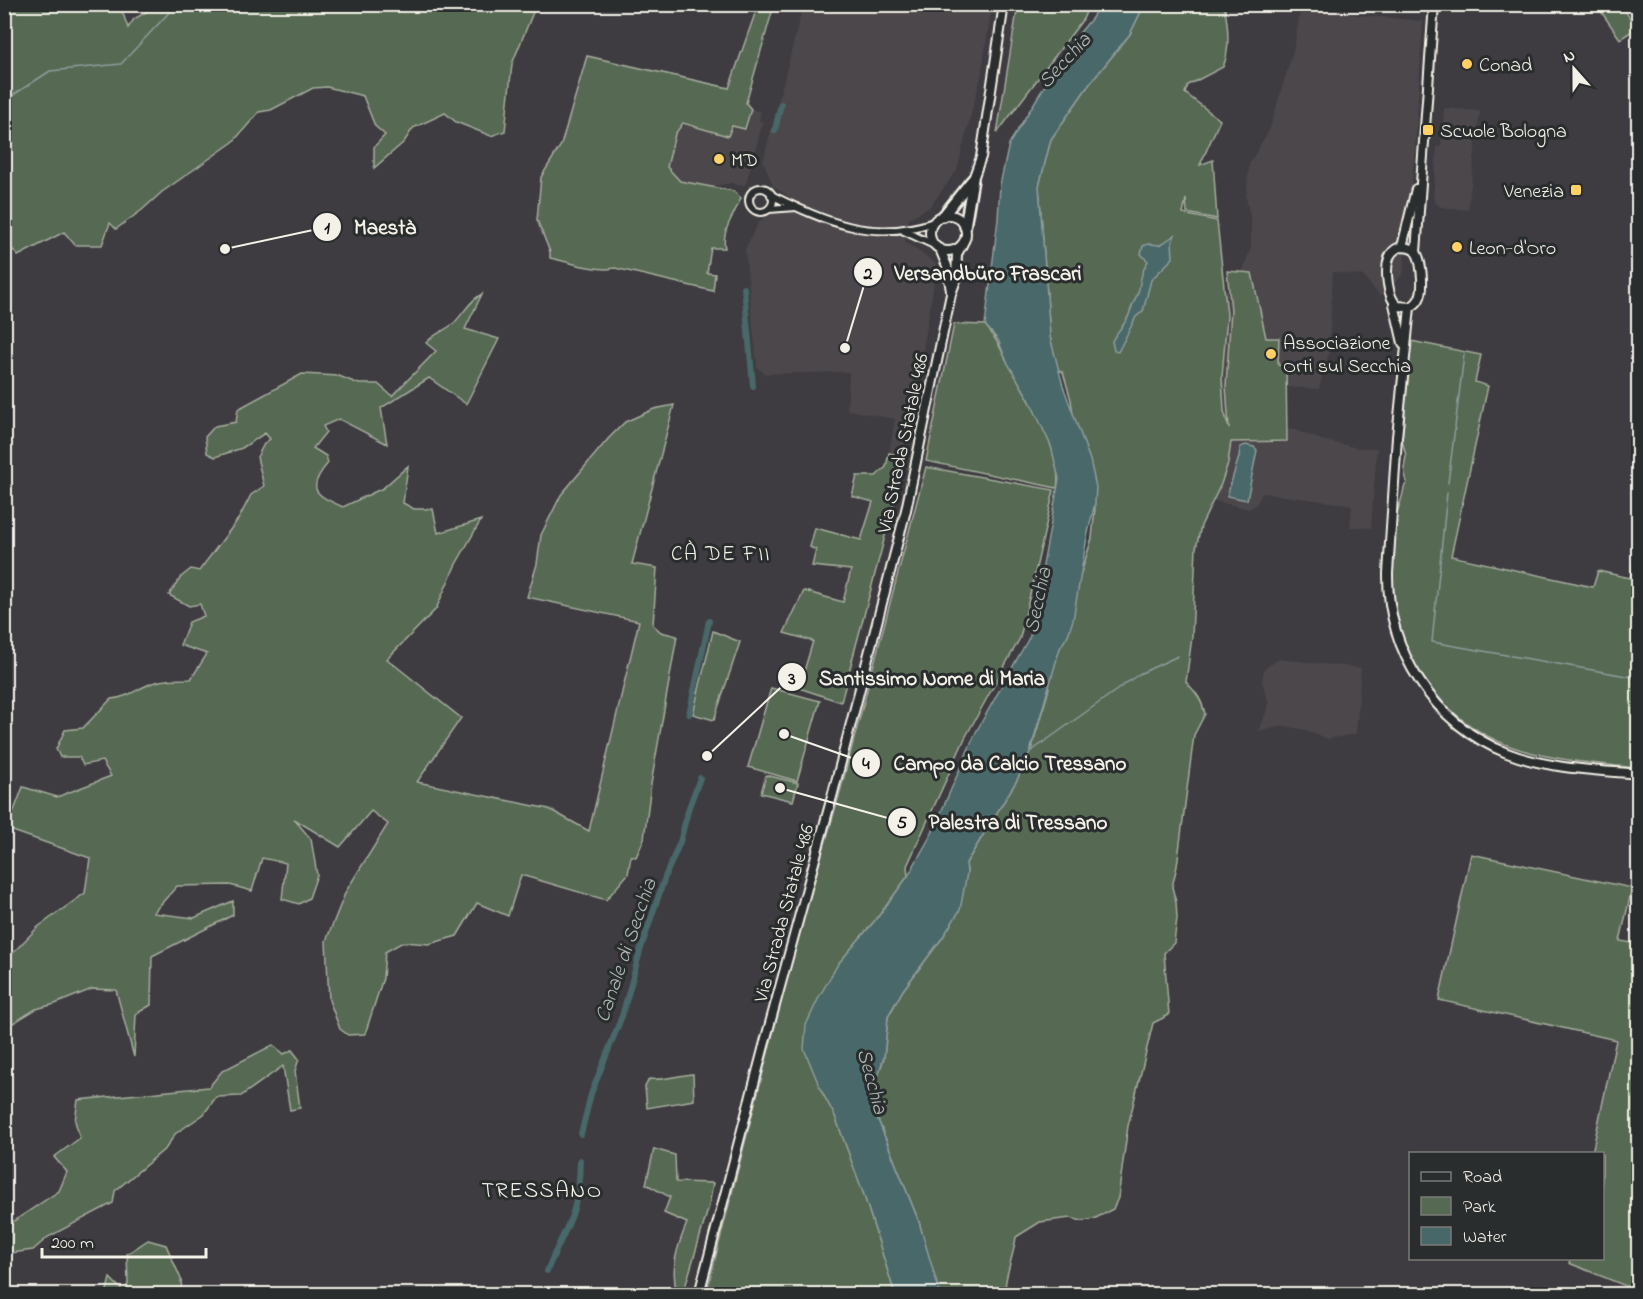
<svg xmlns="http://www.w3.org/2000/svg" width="1643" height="1299" viewBox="0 0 1643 1299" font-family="'Indie Flower',sans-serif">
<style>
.built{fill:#4c464c}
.green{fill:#566953;stroke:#a5ad9e;stroke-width:1.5}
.water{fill:#486769;stroke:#8d9e9c;stroke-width:1.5}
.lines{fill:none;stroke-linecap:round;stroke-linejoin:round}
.stream{stroke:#8d9e9c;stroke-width:1.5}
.canal{stroke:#486769;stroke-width:6}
.minor-casing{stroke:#f4f1e8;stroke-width:10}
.major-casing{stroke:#f4f1e8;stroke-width:12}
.highway-casing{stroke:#f4f1e8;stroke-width:14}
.minor{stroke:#2a2d2e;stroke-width:6}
.major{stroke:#2a2d2e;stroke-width:8}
.highway{stroke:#2a2d2e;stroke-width:9}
.poi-dot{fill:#ffd166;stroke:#2a2d2e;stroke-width:2}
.labels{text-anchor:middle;stroke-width:6;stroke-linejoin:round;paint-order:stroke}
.poi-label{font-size:20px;fill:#f4f1e8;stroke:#2a2d2e;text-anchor:start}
.street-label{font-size:20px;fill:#f4f1e8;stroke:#2a2d2e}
.water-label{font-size:21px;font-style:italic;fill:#afbab5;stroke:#2a2d2e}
.neighbourhood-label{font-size:21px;letter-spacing:1.5px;fill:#f4f1e8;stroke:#2a2d2e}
.quarter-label{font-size:22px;letter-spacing:1.5px;fill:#f4f1e8;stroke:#2a2d2e}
.leader{fill:none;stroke:#f4f1e8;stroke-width:2}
.callout-dot{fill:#f4f1e8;stroke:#2a2d2e;stroke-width:2}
.mark-label{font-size:18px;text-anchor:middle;font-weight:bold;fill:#111}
.callout-label{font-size:21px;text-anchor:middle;font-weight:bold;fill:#f4f1e8;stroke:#2a2d2e;stroke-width:6;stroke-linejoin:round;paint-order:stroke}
</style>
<rect width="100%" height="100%" fill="#3e3c40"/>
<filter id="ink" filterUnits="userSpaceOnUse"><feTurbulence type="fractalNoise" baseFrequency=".0167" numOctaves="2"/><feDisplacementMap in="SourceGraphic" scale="12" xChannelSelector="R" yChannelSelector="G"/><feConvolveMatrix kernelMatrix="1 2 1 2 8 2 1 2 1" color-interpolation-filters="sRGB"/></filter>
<g filter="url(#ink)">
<g class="built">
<polygon points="803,5 992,5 981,76 957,170 930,207 909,218 905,242 937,264 906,457 889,453 895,419 847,410 849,372 765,374 757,367 745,249 758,223 770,212 785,212 792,199 773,186 763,161"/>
<polygon points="1301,6 1358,15 1423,21 1415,151 1403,275 1380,296 1363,276 1333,272 1329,353 1319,389 1286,387 1284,426 1322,440 1358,448 1377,448 1371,528 1350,527 1352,505 1262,493 1256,505 1249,509 1214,501 1221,484 1231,438 1224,411 1222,377 1223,291 1237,287 1251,247 1251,221 1246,198 1249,164 1270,128 1294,47"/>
<polygon points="1444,108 1480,111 1468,210 1441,207 1435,203 1433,198 1437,147 1441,147"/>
<polygon points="751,109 761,112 759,121 763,122 746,184 741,186 731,183 709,187 680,181 667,168 675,134 683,123 728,136 731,126 747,130"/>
<polygon points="1279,659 1361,668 1356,734 1328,739 1306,730 1285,726 1259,731 1269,704 1262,682 1264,669"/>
</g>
<g class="green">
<polygon points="4,5 120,5 128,28 134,19 158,5 536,5 512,64 505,131 491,136 456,122 445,113 413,128 404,142 374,168 374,147 385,135 375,126 363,96 327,87 313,88 271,110 259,112 233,142 162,192 142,210 116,229 110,223 102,245 75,245 64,232 18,256 5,240"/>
<path d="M758 5H774L746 103 751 109 745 129 732 126 728 136 683 123 675 134 667 167 680 181 733 191 741 198C735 214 721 230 725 248H711L707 273 715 274 713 291 615 268C595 272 571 262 550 258V252L537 220 541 177 561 145 587 56 729 88Z"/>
<polygon points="1018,5 1089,5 1083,19 997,133"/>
<path d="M1144 5H1224C1228 24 1231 48 1223 67L1188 85 1185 93 1220 120 1200 165 1213 160 1217 219 1187 213 1186 199 1183 214 1217 221 1227 315 1222 377 1224 411 1229 428 1226 386 1231 310 1227 271 1252 273 1266 338H1279L1278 365 1286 366 1287 441 1231 442 1228 463 1221 484 1201 526 1196 548 1192 637 1186 682C1196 692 1202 700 1205 714L1194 735 1177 866 1172 887 1176 902 1177 918 1174 943 1164 953 1169 1015 1153 1023 1128 1126 1118 1198 1113 1209 1094 1219 1082 1221 1070 1218 1040 1222 1016 1237C1014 1255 1006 1271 1005 1289L993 1294H933L924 1264 928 1255 919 1222 878 1120 871 1097 884 1058 888 1017 903 990 943 937 967 873 966 863 1017 780 1032 747 1048 692 1056 653 1092 538 1095 508 1092 487 1075 430 1071 400 1063 372 1058 370 1050 337 1039 186 1051 139 1088 86 1130 34Z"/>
<polygon points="1608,5 1621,5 1637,28 1620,39 1600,10"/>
<path d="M482 294 465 329 499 339 466 404 429 378 381 408 387 444 339 419 323 426 326 432 313 448 326 456 328 463C305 490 316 495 343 507L383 488 408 466 403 503 414 509H433L438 533 481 520 455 566 436 609 387 659 461 718 417 782 549 809 589 831 639 621 527 597 537 564 541 535 561 495 608 439 625 422 654 409 674 405 632 564 657 568 653 625 661 632 677 636 651 784 644 839 636 857 631 856 628 874 606 900 521 875 508 916 477 903 457 936 429 944 403 942 385 952 383 978 365 1034 348 1035 340 1029 329 1000 326 941 346 891 388 824 371 811 340 847 294 819 311 839 317 875 309 898 299 904 282 899 286 863 262 858 252 891 230 885 177 886 153 913 194 918 233 901V915L152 956 151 1005 136 1014 134 1057 116 990 92 989 55 1004 36 1009 5 1028V961L38 927 85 893 90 858 7 829 23 787 57 797 111 776 102 761 83 765 79 757H60L56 749 65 730 83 728 111 699C127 698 137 689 152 683 165 679 177 679 191 679L207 654 180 645 189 622 204 616 200 604 189 606 169 595 181 577 191 569 199 571 239 518 251 495 264 486 257 457 264 444 270 439 265 433 242 448 215 457 207 453 205 437 215 426 236 422 238 409 302 374 339 376 359 384H378L392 396 436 351 426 343C435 333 445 331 454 323 464 313 470 300 482 294Z"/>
<path d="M954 324 985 325C998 340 999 347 1009 364 1026 396 1064 452 1057 488L926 461Z"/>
<path d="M1411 341 1481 355 1475 382 1488 386 1451 556 1593 587 1598 571 1630 578 1638 539V768C1599 764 1560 761 1522 750 1452 730 1400 667 1394 595 1391 570 1393 542 1396 517 1398 507 1403 498 1404 487L1407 483 1404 469 1406 456 1402 440Z"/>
<polygon points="889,453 906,457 841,702 799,688 813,641 784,633 804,591 843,602 851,570 812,566 816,550 810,547 815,528 861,540 873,502 852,496 857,476 876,476 886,467"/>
<polygon points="926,467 1054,490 1020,638 965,738 907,866 908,876 878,917 838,964 821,1090 835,1116 864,1195 895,1294 706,1294 799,932 839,796"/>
<polygon points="713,631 740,642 714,720 693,714"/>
<polygon points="771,688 820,701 797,781 748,767"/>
<polygon points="766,775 798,783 793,801 761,793"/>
<polygon points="1471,854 1632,888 1620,941 1638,944 1638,1291 1569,1263 1570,1259 1602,1258 1602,1154 1592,1153 1616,1040 1439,1000"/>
<polygon points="273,1045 284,1054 292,1050 299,1059 295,1071 300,1108 290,1110 283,1066 241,1096 216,1097 204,1114 175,1134 166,1148 115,1191 113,1203 48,1237 33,1250 11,1253 5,1259 5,1227 59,1191 67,1172 54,1157 80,1138 75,1121 78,1100 209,1087 222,1071"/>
<path d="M693 1074 694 1100 647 1108 645 1087 649 1079C664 1081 677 1075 693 1074Z"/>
<path d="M654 1149 675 1155 676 1182 713 1183 709 1206 683 1294H677C670 1268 677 1247 687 1223L664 1213 670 1197 646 1184Z"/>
<polygon points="148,1240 166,1245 181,1279 182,1294 106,1294 110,1278 125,1293 128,1283 127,1254"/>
</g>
<g class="water">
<polygon points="1098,5 1144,5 1130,34 1088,86 1051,139 1039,186 1050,337 1063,386 1090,460 1096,487 1095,503 1087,537 1073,620 1068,635 1060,648 1030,752 1017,780 966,863 967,873 960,910 943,937 903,990 888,1016 884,1057 871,1097 878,1120 919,1222 940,1294 895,1294 864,1195 835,1116 821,1090 804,1049 806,1025 819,997 838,964 878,917 908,876 932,833 976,732 1030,636 1059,479 1051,446 1029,399 1007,362 998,340 985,325 998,219 1000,185 1009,144 1071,43 1092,18"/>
<path d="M1175 235 1172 242 1173 258 1151 280 1143 311 1136 317 1118 352 1114 351 1112 341C1117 331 1127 323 1130 312 1132 305 1137 296 1139 289 1140 280 1142 270 1148 261L1141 254 1143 246 1148 244 1160 245Z"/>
<polygon points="1246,445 1254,447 1257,450 1247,500 1227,496 1239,457 1240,447"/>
</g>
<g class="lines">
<g class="stream">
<polyline points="4,101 50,71 121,64 177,4"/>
<polyline points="1448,483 1464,355"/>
<polyline points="1447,493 1432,642 1638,678"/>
<polyline points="1030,752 1139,674 1178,656"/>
</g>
<g class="canal">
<polyline points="775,131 781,104"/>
<polyline points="744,288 753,386"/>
<polyline points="689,714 709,621"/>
<polyline points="581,1134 591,1094 622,1016 641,948 665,877 680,842 689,807 700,778"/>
<path d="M547 1271C554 1253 563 1237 570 1220 577 1205 580 1176 580 1160"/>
</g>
<defs>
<g id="minor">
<circle cx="761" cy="200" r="12"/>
<path d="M771 195C826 222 873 243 934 222"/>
<polyline points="769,209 796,207"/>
<polyline points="904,231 934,245"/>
</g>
<g id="major">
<polyline points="973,179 981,157 1004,4"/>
<circle cx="948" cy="233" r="18"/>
<path d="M1400 247C1404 247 1409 247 1414 250 1422 256 1424 288 1420 297 1418 302 1415 305 1410 307L1398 306C1387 298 1385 270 1389 258 1391 252 1395 249 1400 247Z"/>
<polyline points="1402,247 1416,189"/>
<polyline points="940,249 947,266 951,291"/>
<polyline points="1416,252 1434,4"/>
<polyline points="1394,304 1403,343 1405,345"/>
<path d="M1410 307 1397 437 1388 573C1387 651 1434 724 1507 753 1548 769 1595 770 1638 774"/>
<polyline points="699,1294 766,1038 833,793 906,510 951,294 956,280 957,254 962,245"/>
</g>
<g id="highway">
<polyline points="943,216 971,181"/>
<polyline points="965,227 973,179"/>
</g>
</defs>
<use href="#minor" class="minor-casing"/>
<use href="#major" class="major-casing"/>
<use href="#highway" class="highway-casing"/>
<use href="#minor" class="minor"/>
<use href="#major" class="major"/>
<use href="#highway" class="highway"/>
</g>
</g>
<g class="poi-dot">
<circle cx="1467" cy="64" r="6"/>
<rect x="1422" y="124" width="12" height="12" rx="3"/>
<circle cx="719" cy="159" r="6"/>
<rect x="1570" y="184" width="12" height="12" rx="3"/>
<circle cx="1457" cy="247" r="6"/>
<circle cx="1271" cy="354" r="6"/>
</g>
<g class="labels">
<g class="poi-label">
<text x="1479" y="71">Conad</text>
<text x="1440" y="137">Scuole Bologna</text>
<text x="731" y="166">MD</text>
<text x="1564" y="197" text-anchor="end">Venezia</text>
<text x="1469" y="254">Leon-d'Oro</text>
<text x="1283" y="349">Associazione<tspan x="1283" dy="23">Orti sul Secchia</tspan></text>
</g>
<g class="street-label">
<text transform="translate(902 443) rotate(-78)" y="7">Via Strada Statale 486</text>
<text transform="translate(783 913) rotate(-75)" y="7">Via Strada Statale 486</text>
</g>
<g class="water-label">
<text transform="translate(1064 60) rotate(-47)" y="7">Secchia</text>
<text transform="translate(1037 600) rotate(-78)" y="7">Secchia</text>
<text transform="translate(625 950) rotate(-71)" y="7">Canale di Secchia</text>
<text transform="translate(873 1081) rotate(75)" y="7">Secchia</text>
</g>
<g class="neighbourhood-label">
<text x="721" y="560">CÀ DE FII</text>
</g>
<g class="quarter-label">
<text x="542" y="1197">TRESSANO</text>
</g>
</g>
<path class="leader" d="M225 249L327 227M845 348L868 272M707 756L792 677M784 734L866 763M780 788L902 822"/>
<g class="callout-dot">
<circle cx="225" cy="249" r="6"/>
<circle cx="845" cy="348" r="6"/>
<circle cx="707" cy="756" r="6"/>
<circle cx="784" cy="734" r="6"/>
<circle cx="780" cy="788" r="6"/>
<circle cx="327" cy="227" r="15"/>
<circle cx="868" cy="272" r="15"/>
<circle cx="792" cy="677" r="15"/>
<circle cx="866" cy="763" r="15"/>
<circle cx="902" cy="822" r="15"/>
</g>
<g class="mark-label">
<text x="327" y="233">1</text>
<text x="868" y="279">2</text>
<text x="792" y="684">3</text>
<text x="866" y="769">4</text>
<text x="902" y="828">5</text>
</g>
<g class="callout-label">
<text x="385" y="234">Maestà</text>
<text x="988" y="280">Versandbüro Frascari</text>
<text x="932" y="685">Santissimo Nome di Maria</text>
<text x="1010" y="770">Campo da Calcio Tressano</text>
<text x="1018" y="829">Palestra di Tressano</text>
</g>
<rect width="1643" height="1299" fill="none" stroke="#2a2d2e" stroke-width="24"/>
<rect x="12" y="12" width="1619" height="1275" fill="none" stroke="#f4f1e8" stroke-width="2" filter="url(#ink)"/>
<rect x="1409" y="1152" width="195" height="108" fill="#2a2d2e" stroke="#7b7b78" stroke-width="1.5"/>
<rect x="1421" y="1172" width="30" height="9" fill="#2a2d2e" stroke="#7b7b78" stroke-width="1.5"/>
<text x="1463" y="1182" font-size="18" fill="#f4f1e8">Road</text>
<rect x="1421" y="1197" width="30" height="18" fill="#566953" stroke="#7b7b78" stroke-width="1.5"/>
<text x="1463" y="1212" font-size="18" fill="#f4f1e8">Park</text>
<rect x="1421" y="1227" width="30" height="18" fill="#486769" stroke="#7b7b78" stroke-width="1.5"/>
<text x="1463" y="1242" font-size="18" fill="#f4f1e8">Water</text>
<g transform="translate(1574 69) rotate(339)" stroke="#2a2d2e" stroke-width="4.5" paint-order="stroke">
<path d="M0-4.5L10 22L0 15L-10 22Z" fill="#f4f1e8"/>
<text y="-9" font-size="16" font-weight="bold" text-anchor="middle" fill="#f4f1e8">N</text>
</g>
<path d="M42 1248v9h164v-9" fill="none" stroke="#f4f1e8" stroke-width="3"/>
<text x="51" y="1248" font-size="18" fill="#f4f1e8" stroke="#2a2d2e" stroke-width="4.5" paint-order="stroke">200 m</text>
</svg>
